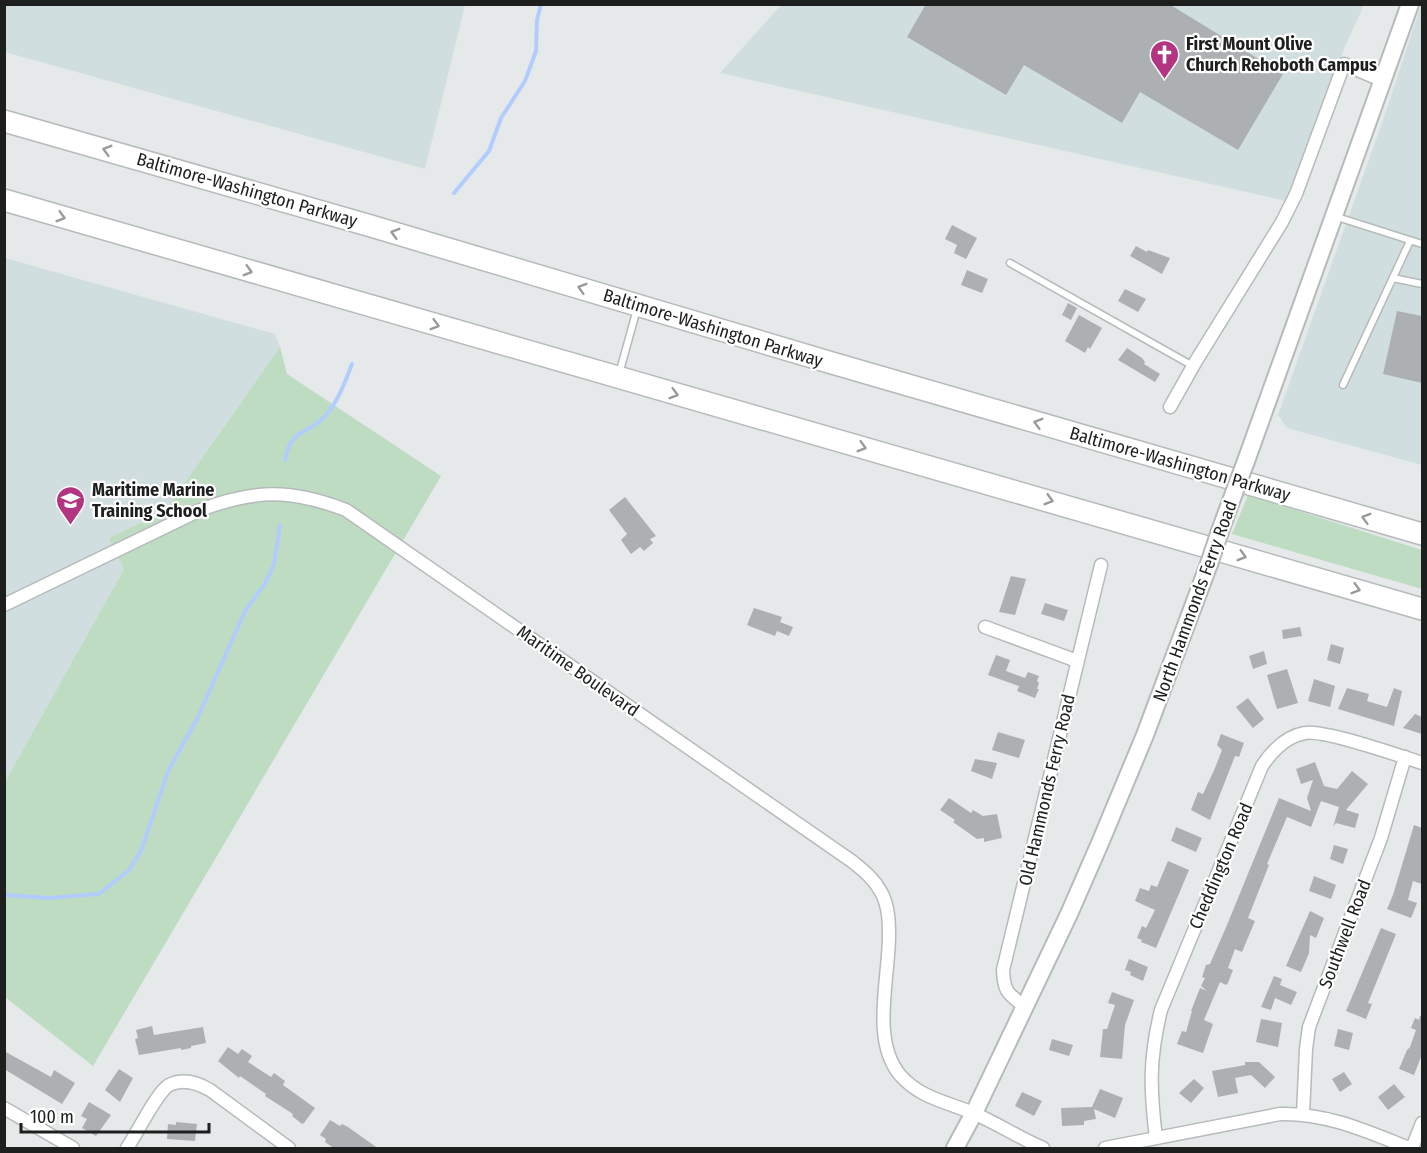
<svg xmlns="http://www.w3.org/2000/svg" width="1427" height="1153" viewBox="0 0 1427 1153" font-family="'Fira Sans Condensed',sans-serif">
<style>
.built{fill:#d1dedf}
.green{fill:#bddcc1}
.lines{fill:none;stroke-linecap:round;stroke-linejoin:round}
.stream{stroke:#b2cdfd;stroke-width:4}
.building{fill:#adb0b2}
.lane-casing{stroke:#b6baba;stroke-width:9}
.street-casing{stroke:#b6baba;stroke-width:15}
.secondary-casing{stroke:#b6baba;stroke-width:20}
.highway-casing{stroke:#b6baba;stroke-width:24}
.lane{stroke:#fff;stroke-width:6}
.street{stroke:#fff;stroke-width:12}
.secondary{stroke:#fff;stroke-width:16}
.highway{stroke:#fff;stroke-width:21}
.secondary-bridge-casing{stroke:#b6baba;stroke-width:20;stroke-linecap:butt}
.secondary-bridge{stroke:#fff;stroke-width:16}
.oneway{stroke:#999a9a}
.labels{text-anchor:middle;stroke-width:4.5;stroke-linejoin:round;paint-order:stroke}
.poi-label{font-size:18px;font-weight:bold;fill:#1d1f1f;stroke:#fff;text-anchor:start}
.street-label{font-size:18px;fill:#1d1f1f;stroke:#fff}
</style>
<rect width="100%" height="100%" fill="#e5e9e9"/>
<g class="built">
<polygon points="4,5 5,4 465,5 425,169 5,52"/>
<polygon points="781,5 1364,5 1344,49 1286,201 720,73"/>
<polygon points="1421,5 1422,5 1422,465 1287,428 1278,415 1383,120"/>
<polygon points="5,258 275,334 280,347 165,511 109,538 124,569 5,782"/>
</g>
<g class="green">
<polygon points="280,347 287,374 441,476 93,1066 5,997 5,782 124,569 109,538 165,511"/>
<polygon points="1248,495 1422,550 1422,589 1232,534"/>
</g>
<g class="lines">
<g class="stream">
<polyline points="454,193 489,151 501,118 525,81 536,51 537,20 541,4"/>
<path d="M285 460C292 425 308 437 327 414 339 399 345 382 352 364"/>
<polyline points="4,895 49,898 99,894 129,870 141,851 168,771 197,719 245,611 266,582 274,564 280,525"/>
</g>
</g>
<g class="building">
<polygon points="926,4 1169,4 1283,74 1238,150 1140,92 1122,123 1024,65 1006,95 907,37"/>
<polygon points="952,225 977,238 966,259 954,253 957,245 945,239"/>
<polygon points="1136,246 1147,252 1148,250 1170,258 1162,274 1130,256"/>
<polygon points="967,270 988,279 982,293 961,285"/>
<polygon points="1125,289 1146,299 1138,312 1118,301"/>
<polygon points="1068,303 1077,308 1071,320 1062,315"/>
<polygon points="1397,311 1422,316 1422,383 1383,374"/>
<polygon points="1079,315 1102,328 1090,349 1088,347 1085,353 1065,341"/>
<polygon points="1127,348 1142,358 1145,362 1144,364 1160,374 1155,382 1118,360"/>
<polygon points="625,497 656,536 650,539 653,543 644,551 640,547 631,554 621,540 627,534 609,510"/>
<polygon points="1011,576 1026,579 1015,615 999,612"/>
<polygon points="1045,603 1068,610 1064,621 1041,614"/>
<polygon points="754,608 782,617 780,622 793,627 789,636 777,631 775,636 747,625"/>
<polygon points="1300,627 1302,636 1283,639 1282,630"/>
<polygon points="1331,644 1344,648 1340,664 1327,660"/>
<polygon points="1264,651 1267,664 1253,669 1249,656"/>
<polygon points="996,655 1010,660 1006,671 1025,678 1028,672 1039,676 1037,681 1039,683 1037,689 1039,689 1035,698 1017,691 1019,686 988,675"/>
<polygon points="1287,669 1298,703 1277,709 1267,675"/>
<polygon points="1314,679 1335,686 1330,707 1308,701"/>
<polygon points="1347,688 1369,694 1367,701 1387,707 1394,688 1402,691 1394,726 1338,709"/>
<polygon points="1248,698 1264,719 1253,728 1236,707"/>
<polygon points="1415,714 1422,717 1422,734 1403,728"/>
<polygon points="998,732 1025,740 1019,758 992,750"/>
<polygon points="1221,734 1244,743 1239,757 1235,756 1210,820 1191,810 1198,792 1203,794 1215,768 1222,750 1217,745"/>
<polygon points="975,759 997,763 992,779 971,771"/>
<polygon points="1315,762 1324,786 1337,789 1352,771 1368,784 1346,810 1359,814 1355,828 1336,823 1333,827 1339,807 1321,801 1311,827 1287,817 1267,864 1269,865 1248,918 1255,921 1242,952 1235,949 1228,968 1233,970 1228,983 1226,985 1220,982 1204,1020 1213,1024 1203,1053 1177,1044 1182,1031 1186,1032 1192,1011 1191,1011 1200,988 1207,991 1201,986 1205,978 1202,977 1206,965 1210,964 1227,925 1279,798 1311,811 1307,798 1313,780 1301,784 1296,769"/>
<polygon points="949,798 971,813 973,810 983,816 997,814 1002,838 984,842 984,838 977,839 953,822 955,820 940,810"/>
<polygon points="1414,825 1422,828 1422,884 1413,881 1408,900 1417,903 1411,918 1387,909 1393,895"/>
<polygon points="1176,827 1202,838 1196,852 1171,841"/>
<polygon points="1334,845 1348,849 1343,864 1330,859"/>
<polygon points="1168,861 1189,870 1156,948 1141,942 1142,940 1137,938 1142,926 1146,928 1155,910 1135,901 1140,888 1149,891 1151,885 1157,887"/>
<polygon points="1314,876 1336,885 1331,899 1309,891"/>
<polygon points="1310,911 1324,918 1316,938 1310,935 1309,953 1301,972 1286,966"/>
<polygon points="1381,928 1396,934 1368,1003 1372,1004 1366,1019 1346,1011"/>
<polygon points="1129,959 1148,967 1143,981 1130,975 1131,972 1125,970"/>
<polygon points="1274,976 1282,979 1280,985 1297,992 1291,1005 1275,998 1271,1010 1261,1007"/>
<polygon points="1112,992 1134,1000 1125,1025 1122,1059 1100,1057 1103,1029 1107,1029 1115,1005 1108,1003"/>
<polygon points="1420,1016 1422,1016 1422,1054 1414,1075 1399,1069 1407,1050 1410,1047 1416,1030 1411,1028 1415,1018 1419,1020"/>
<polygon points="1261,1019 1282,1023 1278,1047 1256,1042"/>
<polygon points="152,1026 154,1035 203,1027 206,1043 191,1046 191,1048 181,1050 181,1048 139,1055 135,1039 138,1038 136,1030"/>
<polygon points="1338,1029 1353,1033 1349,1050 1334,1046"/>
<polygon points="1052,1039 1073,1045 1069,1056 1049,1050"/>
<polygon points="228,1047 238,1054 242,1049 252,1056 248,1062 271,1077 274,1073 285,1081 283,1085 315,1108 304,1123 302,1124 292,1116 293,1114 265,1096 266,1094 240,1076 239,1078 218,1061"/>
<polygon points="4,1051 51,1077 54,1070 75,1083 62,1104 4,1069"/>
<polygon points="1245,1062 1259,1062 1275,1077 1265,1088 1251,1075 1235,1078 1238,1093 1218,1097 1212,1071 1245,1065"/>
<polygon points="119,1069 133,1078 120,1102 105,1090"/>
<polygon points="1344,1072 1352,1084 1340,1092 1332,1079"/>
<polygon points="1194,1079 1204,1088 1191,1103 1179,1093"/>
<polygon points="1394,1084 1405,1097 1388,1110 1378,1097"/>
<polygon points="1100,1089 1123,1098 1115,1118 1094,1109 1096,1119 1084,1121 1084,1125 1062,1126 1061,1108 1092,1107"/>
<polygon points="1022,1092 1042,1101 1034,1116 1015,1106"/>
<polygon points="89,1102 111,1115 96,1136 82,1128 87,1119 81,1116"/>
<polygon points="330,1120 340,1126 342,1124 348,1127 379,1149 335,1149 325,1142 326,1139 320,1135"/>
<polygon points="176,1122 197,1124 195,1141 167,1139 168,1124 176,1125"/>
</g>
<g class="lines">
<defs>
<g id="lane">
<polyline points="1334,216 1422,244"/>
<polyline points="1010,263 1193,366"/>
<polyline points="1393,278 1422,284"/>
<polyline points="619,374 637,309"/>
<polyline points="1343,385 1410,241"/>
</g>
<g id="street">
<polyline points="1170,407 1196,361 1282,222 1296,194 1344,64 1381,80"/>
<path d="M4 605 200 510C256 489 291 489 346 510L853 862C864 871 874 879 881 892 888 904 889 918 889 932 890 976 870 1039 900 1075 920 1098 947 1102 973 1113 997 1123 1019 1138 1043 1148"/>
<polyline points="985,627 1077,661"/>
<path d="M1025 1007C1008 993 1004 993 1003 970L1101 565"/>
<polyline points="4,1108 73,1148"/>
<polyline points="1303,1114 1306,1049 1309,1027 1381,838 1405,757"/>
<path d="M1156 1138C1150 1089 1149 1059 1161 1010L1262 766C1272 751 1287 736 1305 733 1323 729 1400 756 1422 763"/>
<path d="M127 1148C136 1135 157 1092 169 1085 183 1078 198 1083 210 1090L289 1148"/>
<path d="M1105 1148 1280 1114C1327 1113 1366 1131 1409 1148"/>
<polyline points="1412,1148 1422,1123"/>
</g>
<g id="secondary">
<polyline points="1246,461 1410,4"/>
<polyline points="1220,531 1234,493"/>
<polyline points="955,1148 974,1113 1069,914 1100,843 1145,735 1209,564"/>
</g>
<g id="highway">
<polyline points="4,121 371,226 832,363 1422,534"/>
<polyline points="4,200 1422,609"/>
</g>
</defs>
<use href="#lane" class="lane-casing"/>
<use href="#street" class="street-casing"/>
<use href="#secondary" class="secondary-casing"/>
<use href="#highway" class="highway-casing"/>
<use href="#lane" class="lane"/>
<use href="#street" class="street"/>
<use href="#secondary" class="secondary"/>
<use href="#highway" class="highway"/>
<defs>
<g id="secondary-bridge">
<polyline points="1234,493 1246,461"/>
<polyline points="1209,564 1220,531"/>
</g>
</defs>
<use href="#secondary-bridge" class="secondary-bridge-casing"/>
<use href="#secondary-bridge" class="secondary-bridge"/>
</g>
<defs><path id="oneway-chevron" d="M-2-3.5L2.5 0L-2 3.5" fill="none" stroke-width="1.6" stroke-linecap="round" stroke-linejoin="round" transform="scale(1.5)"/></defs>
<g class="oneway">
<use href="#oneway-chevron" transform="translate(107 150) rotate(-164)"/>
<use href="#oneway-chevron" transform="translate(61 217) rotate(16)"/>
<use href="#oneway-chevron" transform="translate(395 233) rotate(-164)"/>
<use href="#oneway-chevron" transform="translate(248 271) rotate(16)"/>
<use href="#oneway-chevron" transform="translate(582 288) rotate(-163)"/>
<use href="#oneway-chevron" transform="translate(435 325) rotate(16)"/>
<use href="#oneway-chevron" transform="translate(674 394) rotate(16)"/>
<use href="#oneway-chevron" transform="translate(1038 423) rotate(-164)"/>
<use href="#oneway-chevron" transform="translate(862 447) rotate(16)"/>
<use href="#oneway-chevron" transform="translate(1049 500) rotate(16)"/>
<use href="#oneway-chevron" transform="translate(1366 518) rotate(-164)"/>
<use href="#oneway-chevron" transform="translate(1242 556) rotate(16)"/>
<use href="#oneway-chevron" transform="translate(1356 589) rotate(16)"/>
</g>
<defs>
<symbol id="church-pin" viewBox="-11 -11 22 30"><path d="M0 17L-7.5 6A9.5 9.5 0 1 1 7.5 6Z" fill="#b33481" stroke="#fff"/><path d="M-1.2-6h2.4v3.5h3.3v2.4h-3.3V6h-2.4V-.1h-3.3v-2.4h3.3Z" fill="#fff"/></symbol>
<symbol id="school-pin" viewBox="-11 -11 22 30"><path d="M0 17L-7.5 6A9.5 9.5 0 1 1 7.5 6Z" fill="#b33481" stroke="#fff"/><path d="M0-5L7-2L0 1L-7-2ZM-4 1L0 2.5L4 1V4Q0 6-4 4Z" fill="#fff"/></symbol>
</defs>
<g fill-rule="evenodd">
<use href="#church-pin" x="1148" y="38" width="33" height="45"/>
<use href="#school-pin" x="54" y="484" width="33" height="45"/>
</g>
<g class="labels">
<g class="poi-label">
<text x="1186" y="50">First Mount Olive<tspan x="1186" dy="21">Church Rehoboth Campus</tspan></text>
<text x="92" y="496">Maritime Marine<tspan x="92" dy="21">Training School</tspan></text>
</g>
<g class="street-label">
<text transform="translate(247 190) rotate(16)" y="6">Baltimore-Washington Parkway</text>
<text transform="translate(713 328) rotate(17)" y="6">Baltimore-Washington Parkway</text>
<text transform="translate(1180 464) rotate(16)" y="6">Baltimore-Washington Parkway</text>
<text transform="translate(1195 601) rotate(-70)" y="6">North Hammonds Ferry Road</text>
<text transform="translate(578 671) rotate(35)" y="6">Maritime Boulevard</text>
<text transform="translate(1047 790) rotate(-77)" y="6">Old Hammonds Ferry Road</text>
<text transform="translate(1221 866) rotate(-67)" y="6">Cheddington Road</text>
<text transform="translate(1345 934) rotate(-69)" y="6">Southwell Road</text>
</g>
</g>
<rect width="1427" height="1153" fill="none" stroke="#1d1f1f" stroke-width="12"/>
<path d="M21 1123v9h188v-9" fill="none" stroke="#1d1f1f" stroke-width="3"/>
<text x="30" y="1123" font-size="18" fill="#1d1f1f" stroke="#ffffff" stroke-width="4.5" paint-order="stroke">100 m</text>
</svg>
